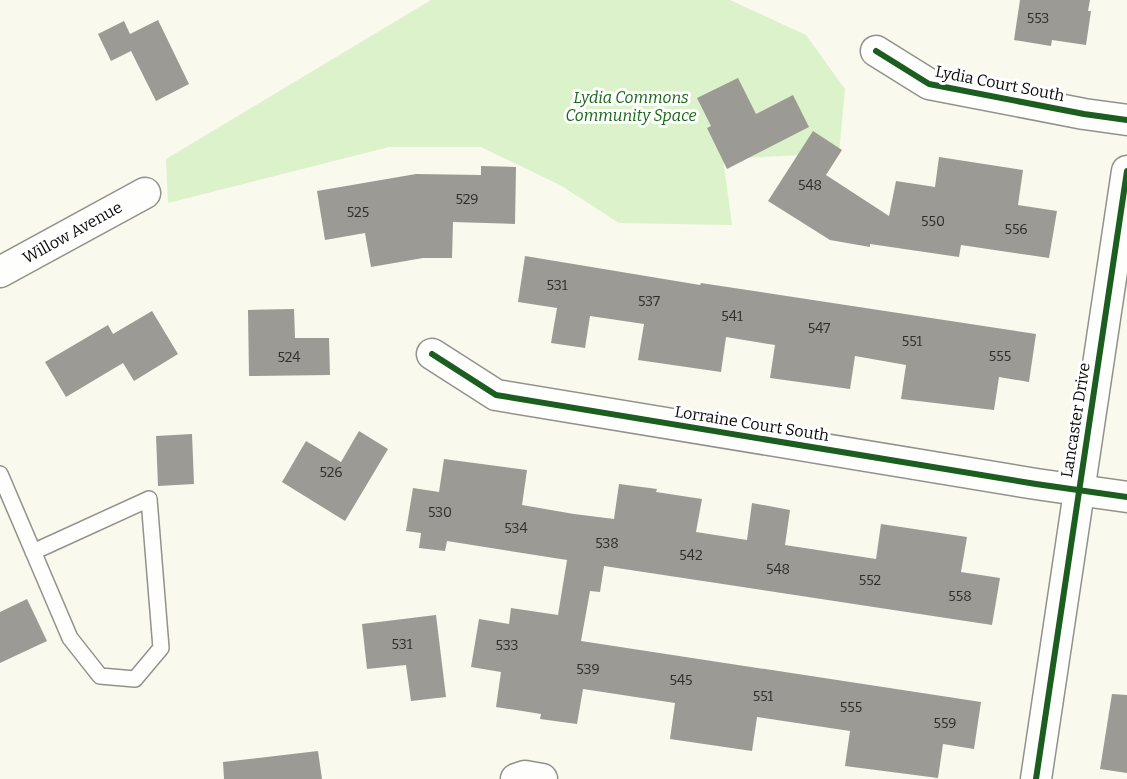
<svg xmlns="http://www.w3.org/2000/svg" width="1127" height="779" viewBox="0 0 1127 779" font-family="Bitter,serif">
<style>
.green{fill:#dbf2ca}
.building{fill:#9c9a94}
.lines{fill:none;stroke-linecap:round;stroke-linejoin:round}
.lane-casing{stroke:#92928c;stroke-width:18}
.street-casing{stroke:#92928c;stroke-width:33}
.lane{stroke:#fefefc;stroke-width:15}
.street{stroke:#fefefc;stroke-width:30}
.cycleway-casing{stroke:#fff;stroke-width:10}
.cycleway{stroke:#1b5e20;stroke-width:6}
.labels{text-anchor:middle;stroke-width:6;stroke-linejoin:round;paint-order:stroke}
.number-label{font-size:14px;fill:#2e2e2c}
.street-label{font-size:16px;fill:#0a0a0a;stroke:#fff}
.park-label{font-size:16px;font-style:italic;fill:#186716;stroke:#fff}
</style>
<rect width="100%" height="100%" fill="#f9f9ed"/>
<polygon class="green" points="431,0 730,0 806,35 845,89 839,153 723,159 732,225 619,223 560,185 481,147 389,147 168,203 166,159"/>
<g class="building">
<polygon points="1020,0 1090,0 1088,11 1091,11 1086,45 1052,40 1051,46 1014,40"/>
<polygon points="158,20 189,84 156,101 131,51 111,61 98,34 124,21 130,34"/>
<polygon points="738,78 756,114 793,95 809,127 727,169 707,128 711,126 697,98"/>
<polygon points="813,131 842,150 826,175 889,216 896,181 935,187 939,157 1023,170 1018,205 1057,211 1049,258 961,245 959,257 870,244 870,247 830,240 768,201"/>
<polygon points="481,166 516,167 515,224 453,222 452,258 423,258 371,267 365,233 325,240 317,191 416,174 481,175"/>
<polygon points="525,256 700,285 701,283 1036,334 1029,382 999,377 994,410 901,399 906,365 855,356 850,389 770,378 775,345 726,337 721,372 638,360 644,324 590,316 585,348 551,343 557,308 518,302"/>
<polygon points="294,309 295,338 329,338 330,375 249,376 248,310"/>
<polygon points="152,311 178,354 134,381 123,363 66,397 45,362 108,325 113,334"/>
<polygon points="359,431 388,449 345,521 282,482 306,441 341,462"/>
<polygon points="192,434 194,484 158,486 156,436"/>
<polygon points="444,459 527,470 522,505 574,514 614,519 619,484 657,489 656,492 702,499 696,532 747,540 752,503 790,510 785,545 876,559 881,524 967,537 961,572 1000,578 992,625 604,566 600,592 590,591 581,641 981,702 974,749 943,744 938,778 845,766 850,731 757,717 752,751 670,739 675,703 583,689 577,724 540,719 541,714 496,707 501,672 471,667 479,619 509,624 511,608 558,615 567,560 447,541 445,551 419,548 421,533 406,531 413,488 439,492"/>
<polygon points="27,599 47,641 0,663 0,612"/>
<polygon points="436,615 446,697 411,701 406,665 367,669 362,624"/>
<polygon points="1112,694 1127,695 1127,773 1100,769"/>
<polygon points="318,751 322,779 224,779 223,762"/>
</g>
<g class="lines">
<defs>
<polyline id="lane" points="0,474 70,638 100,676 135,679 161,648 149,499 33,552"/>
<g id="street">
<polyline points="876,51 929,84 1084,114 1127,120"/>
<polyline points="0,272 145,193"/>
<polyline points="432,354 496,395 1036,484 1127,497"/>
<polyline points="516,779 525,776 542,779"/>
<polyline points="1036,779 1127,171"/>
</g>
</defs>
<use href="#lane" class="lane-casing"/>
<use href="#street" class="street-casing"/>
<use href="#lane" class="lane"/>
<use href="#street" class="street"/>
<defs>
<g id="cycleway">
<polyline points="876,51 929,84 1084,114 1127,120"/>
<polyline points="432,354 496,395 1036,484 1127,497"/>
<polyline points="1036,779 1127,171"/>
</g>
</defs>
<use href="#cycleway" class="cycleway-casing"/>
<use href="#cycleway" class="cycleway"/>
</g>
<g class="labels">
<g class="number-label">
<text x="1038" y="23">553</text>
<text x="810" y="190">548</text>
<text x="467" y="204">529</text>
<text x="358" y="217">525</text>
<text x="933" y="226">550</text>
<text x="1016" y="234">556</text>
<text x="557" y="290">531</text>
<text x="649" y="306">537</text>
<text x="732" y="321">541</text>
<text x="819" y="333">547</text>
<text x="912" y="346">551</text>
<text x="1000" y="361">555</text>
<text x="289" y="362">524</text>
<text x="331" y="477">526</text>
<text x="440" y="517">530</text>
<text x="516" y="533">534</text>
<text x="607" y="548">538</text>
<text x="691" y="560">542</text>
<text x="778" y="574">548</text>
<text x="870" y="585">552</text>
<text x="960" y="601">558</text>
<text x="402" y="649">531</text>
<text x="507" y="650">533</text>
<text x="588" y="674">539</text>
<text x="681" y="685">545</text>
<text x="763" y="701">551</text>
<text x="851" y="712">555</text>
<text x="945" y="728">559</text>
</g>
<g class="street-label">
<text transform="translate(1000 83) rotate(11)" y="6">Lydia Court South</text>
<text transform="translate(72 232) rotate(-29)" y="6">Willow Avenue</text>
<text transform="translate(1075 420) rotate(-81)" y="6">Lancaster Drive</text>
<text transform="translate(752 423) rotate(9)" y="6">Lorraine Court South</text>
</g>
<g class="park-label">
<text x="631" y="103">Lydia Commons<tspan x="631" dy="18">Community Space</tspan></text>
</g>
</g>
</svg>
